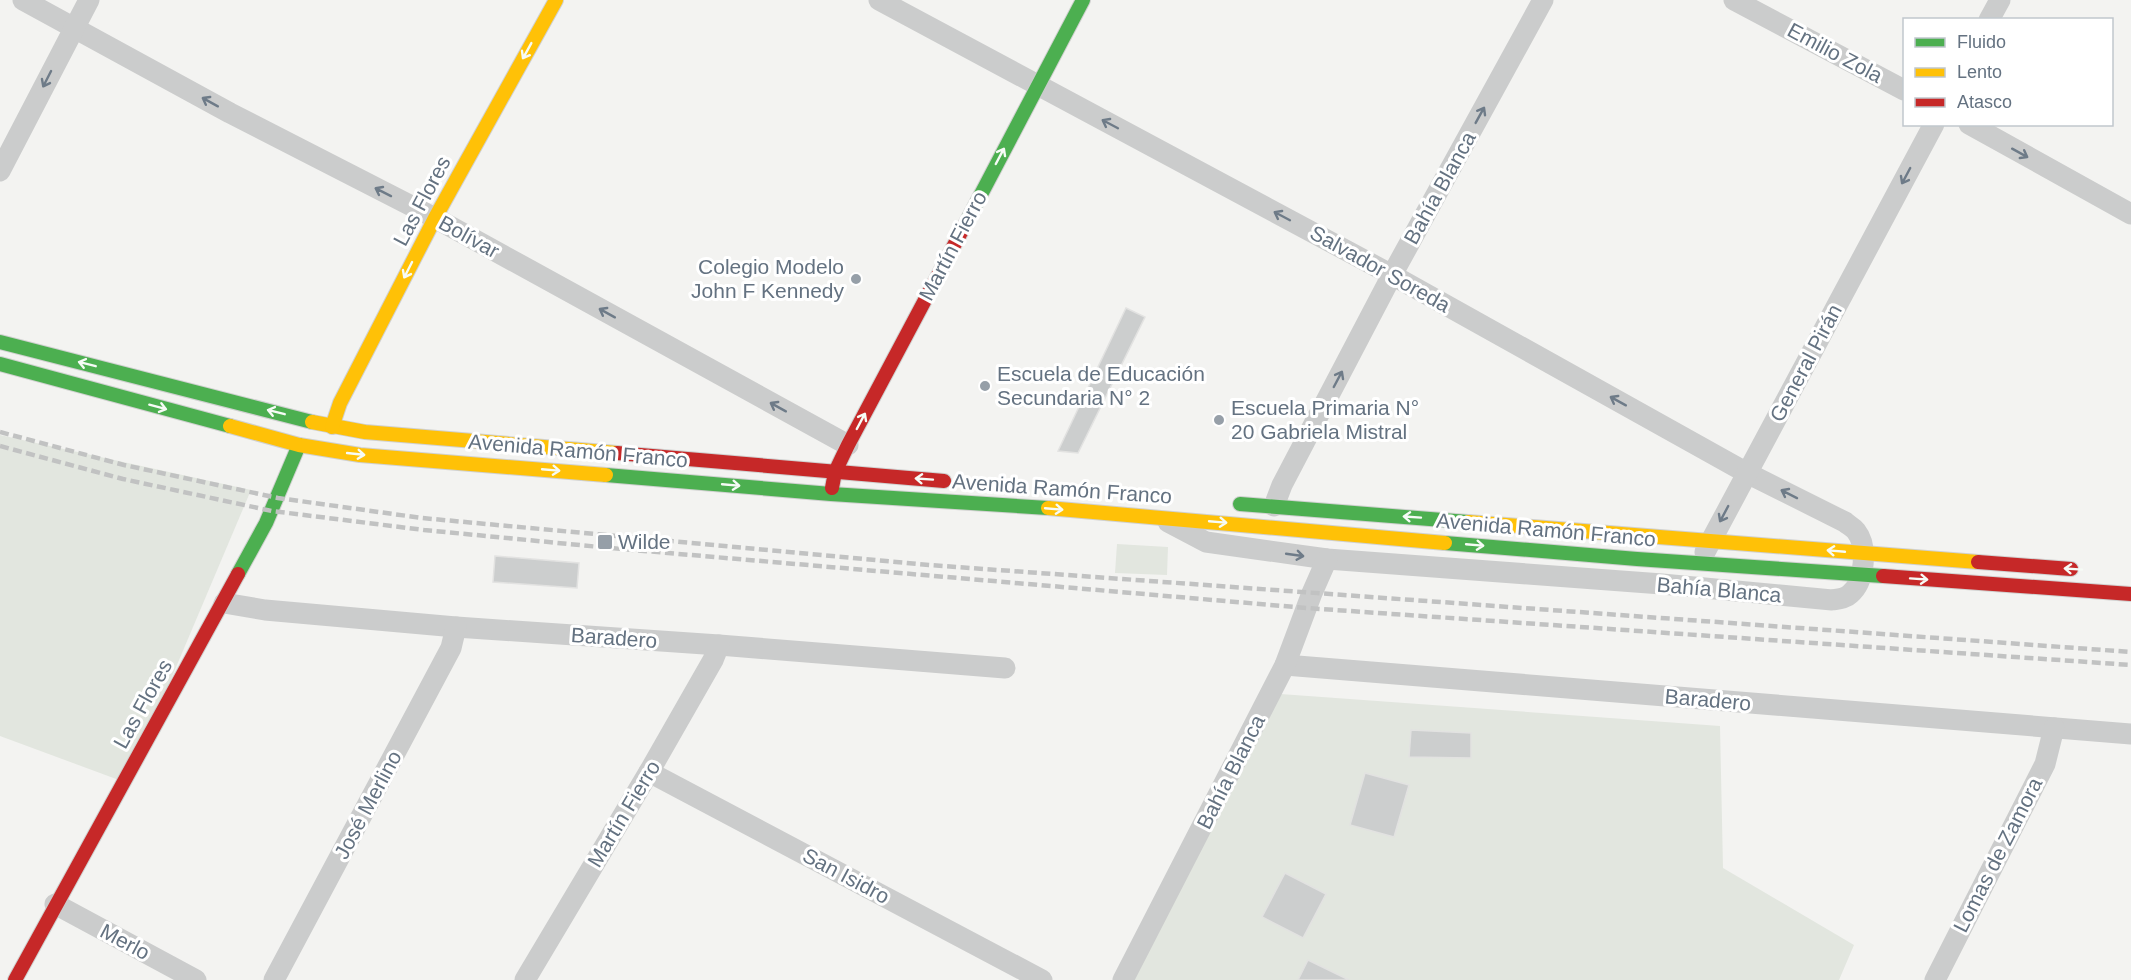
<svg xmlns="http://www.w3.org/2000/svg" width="2131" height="980" viewBox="0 0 2131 980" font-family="Arial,sans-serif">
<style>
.green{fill:#e2e6df}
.building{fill:#cccece;stroke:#e2e2e1;stroke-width:1.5}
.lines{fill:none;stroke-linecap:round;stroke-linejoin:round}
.fast-casing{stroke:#d0d1d0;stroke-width:16}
.slow-casing{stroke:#d0d1d0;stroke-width:16}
.jam-casing{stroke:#d0d1d0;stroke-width:16}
.street{stroke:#cbcccc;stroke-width:21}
.fast{stroke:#4caf50;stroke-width:14}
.slow{stroke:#ffc107;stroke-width:14}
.jam{stroke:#c62828;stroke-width:14}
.rail{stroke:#c1c2c2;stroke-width:4.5;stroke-dasharray:9 4.5;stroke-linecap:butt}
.oneway{stroke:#f6fbf6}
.oneway2{stroke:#6e7b88}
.poi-dot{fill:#969fa8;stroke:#fff;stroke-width:2}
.labels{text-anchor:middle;stroke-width:6;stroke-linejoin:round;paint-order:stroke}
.street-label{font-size:21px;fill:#647281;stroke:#fff}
.poi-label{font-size:21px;fill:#647281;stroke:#fff;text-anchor:start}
</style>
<rect width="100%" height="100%" fill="#f3f3f1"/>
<g class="green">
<polygon points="0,435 251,490 127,783 0,736"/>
<polygon points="1117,544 1168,547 1167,575 1115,573"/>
<polygon points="1267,693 1720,726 1723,868 1854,945 1839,980 1133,980"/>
</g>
<g class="building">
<polygon points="1126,308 1145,317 1078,453 1058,451"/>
<polygon points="495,556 579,563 577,588 493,582"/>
<polygon points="1411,730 1471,733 1471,758 1409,757"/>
<polygon points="1365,773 1409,785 1394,837 1350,825"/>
<polygon points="1285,873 1326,894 1303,938 1262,917"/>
<polygon points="1308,960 1349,980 1298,980"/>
</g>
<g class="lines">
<defs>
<g id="fast">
<polyline points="967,221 1083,0"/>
<polyline points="0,342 312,422"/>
<polyline points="0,364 230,426"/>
<polyline points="606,475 831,494 1048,508"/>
<polyline points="1240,504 1468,522"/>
<polyline points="1445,543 1637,559 1883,576"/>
<polyline points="238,574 266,523 299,445"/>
</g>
<g id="slow">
<polyline points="312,422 365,432 617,453"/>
<polyline points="230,426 299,445 360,455 606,475"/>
<polyline points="332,427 340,403 435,218 556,0"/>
<polyline points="1048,508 1445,543"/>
<polyline points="1468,522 1978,562"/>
</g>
<g id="jam">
<polyline points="617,453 944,481"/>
<polyline points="832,488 835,472 848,445 967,221"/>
<polyline points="1978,562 2071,569"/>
<polyline points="1883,576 2131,594"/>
<polyline points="15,980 238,574"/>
</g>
</defs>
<use href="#fast" class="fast-casing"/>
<use href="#slow" class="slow-casing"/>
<use href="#jam" class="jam-casing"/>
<g class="street">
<polyline points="23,0 230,113 435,218 848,445"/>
<path d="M879 0 1392 275 1747 473 1845 522C1848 525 1853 527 1856 531 1868 546 1865 582 1850 594 1845 599 1838 599 1832 600L1662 584 1327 559 1206 542 1168 522"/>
<polyline points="1734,0 1904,90"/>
<polyline points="1989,20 2000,0"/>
<polyline points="1969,124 2131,214"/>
<polyline points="0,171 89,0"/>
<polyline points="1274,506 1282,485 1392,275 1543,0"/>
<polyline points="1705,552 1934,124"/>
<polyline points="224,603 265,610 456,627 719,645 1005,668"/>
<polyline points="1285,665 2131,734"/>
<polyline points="649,772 1042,980"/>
<polyline points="55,904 196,980"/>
<polyline points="274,980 451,648 456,627"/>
<polyline points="525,980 649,772 713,660 719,645"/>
<polyline points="1123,980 1285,665 1312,593 1327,559"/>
<polyline points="1935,980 2045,764 2054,728"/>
</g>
<use href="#fast" class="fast"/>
<use href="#slow" class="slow"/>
<use href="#jam" class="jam"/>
<g class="rail">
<polyline points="0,432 124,465 278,498 422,518 929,565 2131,652"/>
<polyline points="0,446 123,479 272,511 424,530 610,548 1306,608 2131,665"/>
</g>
</g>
<defs><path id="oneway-shaft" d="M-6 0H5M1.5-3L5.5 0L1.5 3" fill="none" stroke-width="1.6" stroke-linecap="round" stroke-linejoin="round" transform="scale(1.5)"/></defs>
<g class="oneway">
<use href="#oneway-shaft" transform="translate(527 51) rotate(119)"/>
<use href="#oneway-shaft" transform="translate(1000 156) rotate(-62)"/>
<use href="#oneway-shaft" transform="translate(408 270) rotate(117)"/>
<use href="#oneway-shaft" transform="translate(87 364) rotate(-166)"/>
<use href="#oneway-shaft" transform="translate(158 407) rotate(15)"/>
<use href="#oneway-shaft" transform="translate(276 412) rotate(-166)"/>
<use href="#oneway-shaft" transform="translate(861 421) rotate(-62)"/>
<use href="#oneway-shaft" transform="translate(356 454) rotate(6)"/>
<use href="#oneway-shaft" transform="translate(551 470) rotate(5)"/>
<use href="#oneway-shaft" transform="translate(924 479) rotate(-176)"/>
<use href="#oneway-shaft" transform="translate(731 485) rotate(5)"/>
<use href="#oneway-shaft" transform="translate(1054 509) rotate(5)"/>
<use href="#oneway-shaft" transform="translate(1412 517) rotate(-176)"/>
<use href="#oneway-shaft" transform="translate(1218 522) rotate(5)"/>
<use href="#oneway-shaft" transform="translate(1475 545) rotate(5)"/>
<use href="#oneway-shaft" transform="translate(1836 551) rotate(-175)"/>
<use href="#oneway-shaft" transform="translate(2073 569) rotate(-176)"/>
<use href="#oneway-shaft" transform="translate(1919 579) rotate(4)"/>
</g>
<g class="oneway2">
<use href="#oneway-shaft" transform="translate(47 79) rotate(117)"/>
<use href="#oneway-shaft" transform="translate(210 102) rotate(-151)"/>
<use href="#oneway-shaft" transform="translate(1480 115) rotate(-61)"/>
<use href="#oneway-shaft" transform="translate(1110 124) rotate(-152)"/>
<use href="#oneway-shaft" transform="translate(2020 153) rotate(29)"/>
<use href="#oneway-shaft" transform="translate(1906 176) rotate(118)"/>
<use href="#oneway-shaft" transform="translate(383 192) rotate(-153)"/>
<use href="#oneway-shaft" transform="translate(1282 216) rotate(-152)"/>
<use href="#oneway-shaft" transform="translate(607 313) rotate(-151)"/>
<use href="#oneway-shaft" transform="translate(1338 379) rotate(-62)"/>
<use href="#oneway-shaft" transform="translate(1618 401) rotate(-151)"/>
<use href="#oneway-shaft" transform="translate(778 407) rotate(-151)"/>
<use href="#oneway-shaft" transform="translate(1789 494) rotate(-153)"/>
<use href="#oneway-shaft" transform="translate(1724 514) rotate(118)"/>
<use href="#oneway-shaft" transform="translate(1295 555) rotate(8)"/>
</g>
<g class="poi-dot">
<circle cx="856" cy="279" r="6"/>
<circle cx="985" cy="386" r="6"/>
<circle cx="1219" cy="420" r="6"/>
<rect x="597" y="534" width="16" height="16" rx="3"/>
</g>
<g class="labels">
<g class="street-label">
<text transform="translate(1835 53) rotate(28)" y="7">Emilio Zola</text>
<text transform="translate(1440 188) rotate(-61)" y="7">Bahía Blanca</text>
<text transform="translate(422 201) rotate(-62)" y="7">Las Flores</text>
<text transform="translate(469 237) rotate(29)" y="7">Bolívar</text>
<text transform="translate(953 246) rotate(-62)" y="7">Martín Fierro</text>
<text transform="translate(1380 269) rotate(29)" y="7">Salvador Soreda</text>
<text transform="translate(1806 363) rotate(-62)" y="7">General Pirán</text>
<text transform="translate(578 451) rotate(5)" y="7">Avenida Ramón Franco</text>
<text transform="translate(1062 489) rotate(4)" y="7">Avenida Ramón Franco</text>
<text transform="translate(1546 530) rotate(5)" y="7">Avenida Ramón Franco</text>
<text transform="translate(1719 590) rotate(5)" y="7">Bahía Blanca</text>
<text transform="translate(614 638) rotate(4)" y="7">Baradero</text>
<text transform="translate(1708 700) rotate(5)" y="7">Baradero</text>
<text transform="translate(143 704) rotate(-61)" y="7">Las Flores</text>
<text transform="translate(1231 772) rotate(-63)" y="7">Bahía Blanca</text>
<text transform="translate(368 805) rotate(-62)" y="7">José Merlino</text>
<text transform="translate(624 814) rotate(-59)" y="7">Martín Fierro</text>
<text transform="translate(1998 855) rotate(-63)" y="7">Lomas de Zamora</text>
<text transform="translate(846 876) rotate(28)" y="7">San Isidro</text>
<text transform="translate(125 942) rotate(28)" y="7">Merlo</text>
</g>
<g class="poi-label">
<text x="844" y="274" text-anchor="end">Colegio Modelo<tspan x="844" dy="24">John F Kennedy</tspan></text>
<text x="997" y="381">Escuela de Educación<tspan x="997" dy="24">Secundaria N° 2</tspan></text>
<text x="1231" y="415">Escuela Primaria N°<tspan x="1231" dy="24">20 Gabriela Mistral</tspan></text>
<text x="618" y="549">Wilde</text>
</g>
</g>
<rect x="1903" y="18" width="210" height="108" fill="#ffffff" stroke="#c1c7cd" stroke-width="1.5"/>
<rect x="1915" y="38" width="30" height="9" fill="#4caf50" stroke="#c1c7cd" stroke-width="1.5"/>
<text x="1957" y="48" font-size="18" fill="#647281">Fluido</text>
<rect x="1915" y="68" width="30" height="9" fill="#ffc107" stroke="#c1c7cd" stroke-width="1.5"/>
<text x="1957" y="78" font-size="18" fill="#647281">Lento</text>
<rect x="1915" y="98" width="30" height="9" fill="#c62828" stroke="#c1c7cd" stroke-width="1.5"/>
<text x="1957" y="108" font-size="18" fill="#647281">Atasco</text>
</svg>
